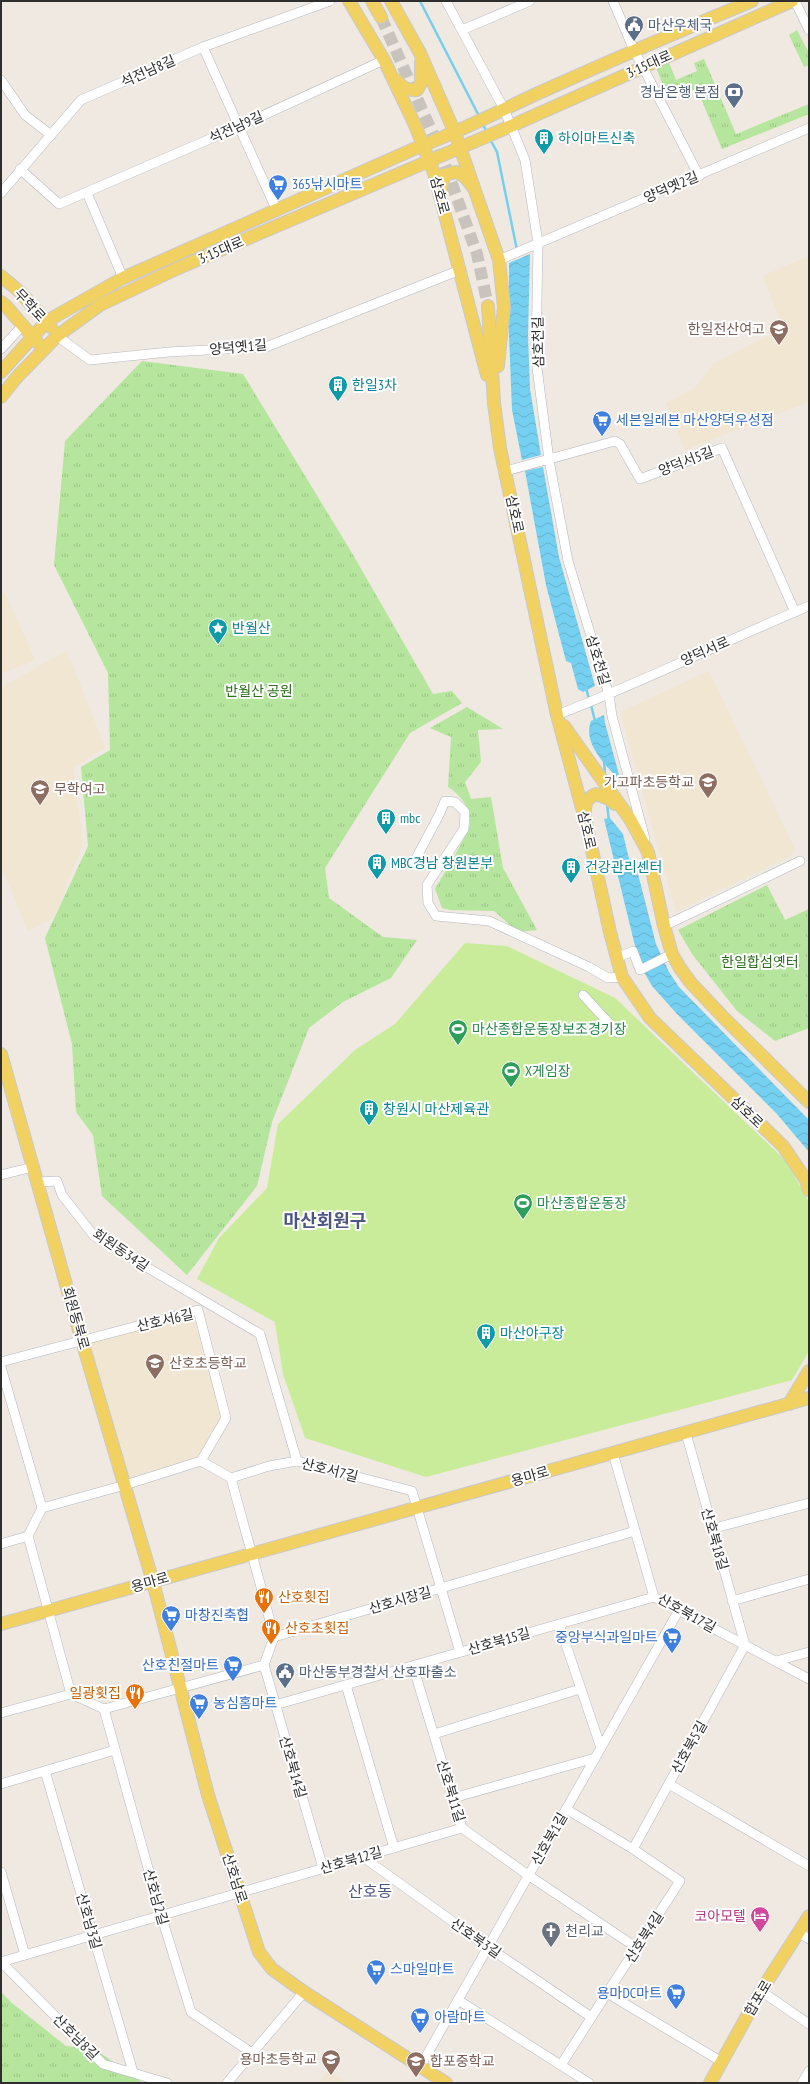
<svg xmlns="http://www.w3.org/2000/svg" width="810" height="2084" viewBox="0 0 810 2084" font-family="'PT Sans Narrow','Noto Sans KR',sans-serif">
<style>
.education{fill:#f0e6d1}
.grass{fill:url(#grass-tufts)}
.pitch{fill:#c9ec9a}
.water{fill:url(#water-waves)}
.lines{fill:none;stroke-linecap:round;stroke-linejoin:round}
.stream{stroke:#75cff0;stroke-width:2.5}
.major-tunnel{stroke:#c8c4bd;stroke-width:12;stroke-dasharray:12 6;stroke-linecap:butt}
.minor-casing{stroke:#b4b7c1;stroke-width:10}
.major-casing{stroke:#c9c9c9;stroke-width:14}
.minor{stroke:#fff;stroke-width:9}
.major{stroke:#f2d163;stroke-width:12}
.labels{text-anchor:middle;stroke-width:4;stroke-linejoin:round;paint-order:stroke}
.service-label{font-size:14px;fill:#4e5e75;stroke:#fff;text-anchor:start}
.street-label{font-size:14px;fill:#2e2e2e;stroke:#fff}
.culture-label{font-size:14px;fill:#0d838f;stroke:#fff;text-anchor:start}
.shop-label{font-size:14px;fill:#366cbe;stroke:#fff;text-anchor:start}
.education-label{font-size:14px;fill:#785e54;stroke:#fff;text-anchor:end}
.park-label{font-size:14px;fill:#2c6e1b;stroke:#fff}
.leisure-label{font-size:14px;fill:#27864d;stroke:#fff;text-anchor:start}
.food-label{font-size:14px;fill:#c56008;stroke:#fff;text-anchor:start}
.hotel-label{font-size:14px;fill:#b23c85;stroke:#fff;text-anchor:end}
.worship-label{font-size:14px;fill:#5b616d;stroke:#fff;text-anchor:start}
.quarter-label{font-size:16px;fill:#4d5680;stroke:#fff}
.district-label{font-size:18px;font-weight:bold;fill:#4d5680;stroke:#fff}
</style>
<defs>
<pattern id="grass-tufts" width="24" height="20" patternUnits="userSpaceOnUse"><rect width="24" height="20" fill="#b6e59e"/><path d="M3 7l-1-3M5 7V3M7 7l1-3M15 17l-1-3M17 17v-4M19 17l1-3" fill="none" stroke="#9dc588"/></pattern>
<pattern id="water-waves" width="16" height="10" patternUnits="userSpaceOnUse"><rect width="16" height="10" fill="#75cff0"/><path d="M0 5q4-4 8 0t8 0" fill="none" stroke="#66b2ce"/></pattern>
</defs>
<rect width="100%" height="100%" fill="#efe9e1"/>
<g class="education">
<polygon points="809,256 809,402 685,450 666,403 696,387 713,364 783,328 763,276"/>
<polygon points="5,593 35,660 1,674 1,594"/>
<polygon points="67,651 105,748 73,768 83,844 54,918 28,931 1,866 1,687"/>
<polygon points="709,671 795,849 792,855 676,912 620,712"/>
<polygon points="193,1315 223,1417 198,1458 126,1480 88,1343"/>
<polygon points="329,2070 348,2083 318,2083"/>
</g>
<g class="grass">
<polygon points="797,30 809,53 809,65 804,67 789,35"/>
<polygon points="704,59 736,134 809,104 809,114 722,149 697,89 668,98 655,65 668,60 676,80 697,71 694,63"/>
<polygon points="142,361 243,374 352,553 433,694 452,691 462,703 410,733 325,868 329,898 383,937 417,940 391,978 343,1002 309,1028 272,1122 257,1186 187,1275 102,1196 93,1135 76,1112 72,1044 45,938 88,846 81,767 110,750 108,673 54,565 65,441"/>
<path d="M467 707 503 729 478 730 481 762 465 782 471 799 491 797 503 868 537 930 518 932 494 911 450 910 442 908 435 889C441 879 470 831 470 824 471 808 461 795 448 787L451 737 430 728Z"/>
<polygon points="767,885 785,920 809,909 809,1028 775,1041 737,1011 692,954 678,930"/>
<polygon points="1,1992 12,2003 66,2046 95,2049 143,2083 1,2083"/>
</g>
<polygon class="pitch" points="465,943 507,946 615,998 786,1161 809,1202 809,1351 792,1380 426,1477 305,1438 283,1374 275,1322 197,1279 219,1238 267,1188 278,1124 355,1050 395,1024"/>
<g class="water">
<polygon points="530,254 528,336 530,389 541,455 522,460 512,410 509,335 509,263"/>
<polygon points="543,467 559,557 595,686 583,692 578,689 571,663 566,661 546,585 525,471"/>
<path d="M604 715 605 723 621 782C607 766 582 744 591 721Z"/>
<polygon points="610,818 623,834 630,863 634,862 637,870 656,944 669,972 679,987 809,1120 809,1152 777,1114 677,1014 652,986 644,972 636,950 604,819"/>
</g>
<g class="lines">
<g class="stream">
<polyline points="420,1 479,116"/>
<polyline points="482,123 487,132"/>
<polyline points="490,139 497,152 517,250"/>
<polyline points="586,687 589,700"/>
<polyline points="591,705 595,721"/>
<polyline points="604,759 605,776"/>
<polyline points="607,803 609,822"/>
</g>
<polyline class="major-tunnel" points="381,17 439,148 477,254 488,306"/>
<defs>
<g id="minor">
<polyline points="446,1 504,109 525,160 538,243 536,360 549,460 568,561 609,695 612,716 645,839"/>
<polyline points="613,1 634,50 699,176"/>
<polyline points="795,1 809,30"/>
<polyline points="462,30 530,1"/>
<polyline points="203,47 277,211"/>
<polyline points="1,80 25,115 51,135"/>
<polyline points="20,169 59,204 240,126 384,60"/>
<polyline points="1,193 81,100 203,47 330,1"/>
<polyline points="87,193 123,278"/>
<polyline points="499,260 809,128"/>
<polyline points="57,336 90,360 169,352 266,347 460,270"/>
<polyline points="1,349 23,325"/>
<polyline points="506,471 615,441 620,444 640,479 722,448 795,612"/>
<path d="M557 715C643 682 725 641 809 606"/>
<polyline points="420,862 414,862 439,815 445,801 455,802 465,812 464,829 427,885 428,903 436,916 489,921 589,967 608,978 622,977"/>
<polyline points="664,926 800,861"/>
<polyline points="616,958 633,951 640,970 672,954"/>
<polyline points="583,995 618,1033"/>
<polyline points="1,1175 33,1167"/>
<polyline points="38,1182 57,1181 62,1195 94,1236 260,1334 297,1461"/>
<polyline points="1,1362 198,1310 226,1418 201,1461"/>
<polyline points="1,1367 42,1508"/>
<polyline points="613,1453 654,1597 809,1679"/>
<polyline points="231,1478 269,1466 297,1461 412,1491 460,1652"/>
<polyline points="711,1529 809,1503"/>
<polyline points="28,1536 71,1694 104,1709 264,1665 274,1637"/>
<path d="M1 1544 28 1536 42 1508 125 1485 201 1461 231 1478C245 1531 261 1584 274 1637"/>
<polyline points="732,1601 809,1579"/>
<polyline points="559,1624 601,1748"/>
<polyline points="274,1637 635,1531"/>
<polyline points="776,1661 809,1652"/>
<polyline points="264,1665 323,1868"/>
<polyline points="413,1666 462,1828 528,1875 637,1948"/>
<polyline points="346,1685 394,1848"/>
<polyline points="275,1705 654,1597"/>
<polyline points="104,1709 161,1915 191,2012 252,2053"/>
<polyline points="1,1713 71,1694"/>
<polyline points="434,1734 580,1689"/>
<polyline points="45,1771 133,2072"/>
<polyline points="1,1784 115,1750"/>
<polyline points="669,1784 809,1866"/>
<polyline points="453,1798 595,1758"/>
<polyline points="566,1809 633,1849 680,1881 607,1993 722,2062"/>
<polyline points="633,1849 745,1645 686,1433"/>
<polyline points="363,1857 488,1947 591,2017"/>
<polyline points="1,1872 25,1955"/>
<polyline points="799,1933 809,1939"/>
<polyline points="1,1962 462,1828"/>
<polyline points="1,1962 103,2064 167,2083"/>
<polyline points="761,1991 809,2024"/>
<polyline points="458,2000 589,2083"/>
<polyline points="561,2065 607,1993"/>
<polyline points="420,2067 679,1610"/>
<polyline points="227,2083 304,1992"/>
<polyline points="802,2083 809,2071"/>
</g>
<g id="major">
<polyline points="349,1 384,60 415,125 434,173 487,375"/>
<polyline points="372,1 381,17"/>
<polyline points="391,1 420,53 455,133 499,260 504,307 498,366"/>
<path d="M396 80C402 87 407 91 417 90L421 83V62"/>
<polyline points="441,191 444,175 456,172 464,176 473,187"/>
<polyline points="1,276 20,292 51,327"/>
<polyline points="1,302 6,306 38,343"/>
<polyline points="488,306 494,403 500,448 557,715 586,823 610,932 622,977 650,1018 783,1146 806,1180 809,1190"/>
<path d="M1 372 47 321 123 278 423 145C464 130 503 109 543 91 612 60 682 30 752 1"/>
<polyline points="1,397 17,377 57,336 100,305 176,269 511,126 792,1"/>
<polyline points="564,726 630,819 648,852 664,926 672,954 680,968 691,983 724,1018 809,1102"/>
<path d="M585 814C584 804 587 798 596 794L609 799 615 804"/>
<polyline points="1,1054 82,1341 153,1582 208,1795 259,1952 272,1969 304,1992 446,2083"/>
<polyline points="789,1404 809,1371"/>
<polyline points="1,1624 809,1398"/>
<polyline points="710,2083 761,1991 809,1916"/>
</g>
</defs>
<use href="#minor" class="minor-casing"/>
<use href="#major" class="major-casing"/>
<use href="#minor" class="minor"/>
<use href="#major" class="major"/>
</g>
<defs>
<symbol id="civic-pin" viewBox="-11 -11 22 30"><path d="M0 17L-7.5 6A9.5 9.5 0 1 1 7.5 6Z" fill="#5c6f8a" stroke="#fff"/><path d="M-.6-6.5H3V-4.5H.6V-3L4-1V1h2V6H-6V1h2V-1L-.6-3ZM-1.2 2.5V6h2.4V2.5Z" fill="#fff"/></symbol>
<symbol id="bank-pin" viewBox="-11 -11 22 30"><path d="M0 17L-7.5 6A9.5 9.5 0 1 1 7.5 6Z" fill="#5c6f8a" stroke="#fff"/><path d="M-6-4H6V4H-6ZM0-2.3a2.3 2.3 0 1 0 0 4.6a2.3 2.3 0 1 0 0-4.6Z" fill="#fff"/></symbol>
<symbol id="building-pin" viewBox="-11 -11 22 30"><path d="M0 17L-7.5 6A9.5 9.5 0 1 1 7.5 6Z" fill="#0f9aa8" stroke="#fff"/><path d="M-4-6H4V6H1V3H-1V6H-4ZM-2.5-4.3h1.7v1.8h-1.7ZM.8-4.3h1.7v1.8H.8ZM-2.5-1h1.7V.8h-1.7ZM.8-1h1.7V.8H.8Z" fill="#fff"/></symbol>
<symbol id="supermarket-pin" viewBox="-11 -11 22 30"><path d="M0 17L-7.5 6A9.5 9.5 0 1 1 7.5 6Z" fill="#3f7fe0" stroke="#fff"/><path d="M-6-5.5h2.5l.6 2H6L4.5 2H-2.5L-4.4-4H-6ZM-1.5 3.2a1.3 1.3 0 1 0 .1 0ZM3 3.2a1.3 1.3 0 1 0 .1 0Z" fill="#fff"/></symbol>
<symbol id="school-pin" viewBox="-11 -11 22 30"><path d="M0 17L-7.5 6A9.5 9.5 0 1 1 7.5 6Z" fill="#8d6e63" stroke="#fff"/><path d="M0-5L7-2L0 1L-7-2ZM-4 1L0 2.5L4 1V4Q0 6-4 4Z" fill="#fff"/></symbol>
<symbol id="sight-pin" viewBox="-11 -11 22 30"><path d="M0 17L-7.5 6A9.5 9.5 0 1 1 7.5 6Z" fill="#0f9aa8" stroke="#fff"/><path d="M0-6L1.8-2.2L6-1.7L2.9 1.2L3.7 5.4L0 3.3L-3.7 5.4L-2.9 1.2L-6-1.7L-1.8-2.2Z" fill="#fff"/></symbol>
<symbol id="stadium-pin" viewBox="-11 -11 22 30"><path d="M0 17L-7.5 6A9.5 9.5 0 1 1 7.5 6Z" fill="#2e9e5b" stroke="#fff"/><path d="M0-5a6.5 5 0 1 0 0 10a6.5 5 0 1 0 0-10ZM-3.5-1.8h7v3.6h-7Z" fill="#fff"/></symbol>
<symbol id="restaurant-pin" viewBox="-11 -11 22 30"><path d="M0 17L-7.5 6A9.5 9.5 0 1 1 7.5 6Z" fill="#e8710a" stroke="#fff"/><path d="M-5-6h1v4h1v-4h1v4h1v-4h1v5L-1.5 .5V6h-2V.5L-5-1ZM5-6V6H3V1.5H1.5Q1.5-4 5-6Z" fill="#fff"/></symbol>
<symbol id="hotel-pin" viewBox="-11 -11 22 30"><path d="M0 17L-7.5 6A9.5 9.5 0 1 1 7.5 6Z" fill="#d1479c" stroke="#fff"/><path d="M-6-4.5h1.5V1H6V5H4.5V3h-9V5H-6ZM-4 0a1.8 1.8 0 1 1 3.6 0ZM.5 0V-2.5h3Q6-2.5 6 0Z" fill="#fff"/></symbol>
<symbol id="church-pin" viewBox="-11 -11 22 30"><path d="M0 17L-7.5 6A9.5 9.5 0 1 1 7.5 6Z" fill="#6b7280" stroke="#fff"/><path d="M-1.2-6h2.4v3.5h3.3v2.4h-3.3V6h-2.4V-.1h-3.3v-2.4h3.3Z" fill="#fff"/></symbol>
</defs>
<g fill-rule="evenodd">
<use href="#civic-pin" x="623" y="14" width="22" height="30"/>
<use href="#bank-pin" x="723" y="81" width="22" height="30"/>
<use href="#building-pin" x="533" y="127" width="22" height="30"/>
<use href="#supermarket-pin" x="267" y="173" width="22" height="30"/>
<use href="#school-pin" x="768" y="318" width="22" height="30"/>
<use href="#building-pin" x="327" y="374" width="22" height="30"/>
<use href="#supermarket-pin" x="591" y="409" width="22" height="30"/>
<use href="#sight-pin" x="207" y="617" width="22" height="30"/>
<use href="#school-pin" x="697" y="771" width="22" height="30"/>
<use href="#school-pin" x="29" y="778" width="22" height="30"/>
<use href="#building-pin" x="375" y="807" width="22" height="30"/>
<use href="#building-pin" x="366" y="852" width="22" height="30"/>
<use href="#building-pin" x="560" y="856" width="22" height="30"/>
<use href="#stadium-pin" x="447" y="1018" width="22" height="30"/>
<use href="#stadium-pin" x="500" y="1060" width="22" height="30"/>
<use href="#building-pin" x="358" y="1098" width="22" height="30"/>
<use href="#stadium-pin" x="512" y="1192" width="22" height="30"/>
<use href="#building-pin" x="475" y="1322" width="22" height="30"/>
<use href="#school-pin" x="144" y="1352" width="22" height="30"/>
<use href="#restaurant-pin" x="253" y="1586" width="22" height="30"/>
<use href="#supermarket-pin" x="160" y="1604" width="22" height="30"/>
<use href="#restaurant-pin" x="260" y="1617" width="22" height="30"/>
<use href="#supermarket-pin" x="661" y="1626" width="22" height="30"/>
<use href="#supermarket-pin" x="222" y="1654" width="22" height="30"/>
<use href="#civic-pin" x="274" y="1661" width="22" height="30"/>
<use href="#restaurant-pin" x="124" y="1682" width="22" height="30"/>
<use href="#supermarket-pin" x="188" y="1692" width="22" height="30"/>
<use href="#hotel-pin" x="749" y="1905" width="22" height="30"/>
<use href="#church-pin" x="540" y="1920" width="22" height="30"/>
<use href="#supermarket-pin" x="365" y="1958" width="22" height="30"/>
<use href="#supermarket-pin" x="665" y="1982" width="22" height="30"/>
<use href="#supermarket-pin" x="409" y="2006" width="22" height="30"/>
<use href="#school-pin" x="320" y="2048" width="22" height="30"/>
<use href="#school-pin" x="405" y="2050" width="22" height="30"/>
</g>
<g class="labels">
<g class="service-label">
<text x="648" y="30">마산우체국</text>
<text x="720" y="97" text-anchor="end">경남은행 본점</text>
<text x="299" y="1677">마산동부경찰서 산호파출소</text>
</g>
<g class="street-label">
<text transform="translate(649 64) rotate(-24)" y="5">3·15대로</text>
<text transform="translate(148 71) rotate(-24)" y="5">석전남8길</text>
<text transform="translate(236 127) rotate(-24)" y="5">석전남9길</text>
<text transform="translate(671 187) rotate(-23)" y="5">양덕옛2길</text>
<text transform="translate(440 195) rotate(75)" y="5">삼호로</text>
<text transform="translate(221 250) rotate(-23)" y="5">3·15대로</text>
<text transform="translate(30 305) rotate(47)" y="5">무학로</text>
<text transform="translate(538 342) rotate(-91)" y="5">삼호천길</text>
<text transform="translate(238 347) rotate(-5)" y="5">양덕옛1길</text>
<text transform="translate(686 461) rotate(-21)" y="5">양덕서5길</text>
<text transform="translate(515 514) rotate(78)" y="5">삼호로</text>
<text transform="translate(705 651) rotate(-24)" y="5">양덕서로</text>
<text transform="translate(598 660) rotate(73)" y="5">삼호천길</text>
<text transform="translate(587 830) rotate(77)" y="5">삼호로</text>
<text transform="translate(747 1112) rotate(44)" y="5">삼호로</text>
<text transform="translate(121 1250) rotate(34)" y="5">회원동34길</text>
<text transform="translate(76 1318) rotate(74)" y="5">회원동북로</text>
<text transform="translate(165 1320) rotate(-13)" y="5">산호서6길</text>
<text transform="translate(330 1470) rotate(14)" y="5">산호서7길</text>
<text transform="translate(530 1476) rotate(-16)" y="5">용마로</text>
<text transform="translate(715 1539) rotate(74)" y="5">산호북18길</text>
<text transform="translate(150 1582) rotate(-16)" y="5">용마로</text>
<text transform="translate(400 1600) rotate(-16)" y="5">산호시장길</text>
<text transform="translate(687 1613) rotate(29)" y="5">산호북17길</text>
<text transform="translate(499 1641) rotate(-16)" y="5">산호북15길</text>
<text transform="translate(689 1747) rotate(-61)" y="5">산호북5길</text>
<text transform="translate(293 1767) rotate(74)" y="5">산호북14길</text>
<text transform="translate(451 1791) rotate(73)" y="5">산호북11길</text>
<text transform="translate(549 1839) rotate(-60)" y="5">산호북1길</text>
<text transform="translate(351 1860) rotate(-16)" y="5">산호북12길</text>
<text transform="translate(235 1878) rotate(72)" y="5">산호남로</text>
<text transform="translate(156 1897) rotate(74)" y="5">산호남2길</text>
<text transform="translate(89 1921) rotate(74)" y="5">산호남3길</text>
<text transform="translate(644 1937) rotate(-57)" y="5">산호북4길</text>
<text transform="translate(476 1938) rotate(35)" y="5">산호북3길</text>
<text transform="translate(758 1998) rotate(-59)" y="5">합포로</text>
<text transform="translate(76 2037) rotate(45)" y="5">산호남8길</text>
</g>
<g class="culture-label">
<text x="558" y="143">하이마트신축</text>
<text x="352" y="390">한일3차</text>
<text x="232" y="633">반월산</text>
<text x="400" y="823">mbc</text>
<text x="391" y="868">MBC경남 창원본부</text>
<text x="585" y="872">건강관리센터</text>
<text x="383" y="1114">창원시 마산제육관</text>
<text x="500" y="1338">마산야구장</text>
</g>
<g class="shop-label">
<text x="292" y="189">365낚시마트</text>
<text x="616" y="425">세븐일레븐 마산양덕우성점</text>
<text x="185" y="1620">마창진축협</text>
<text x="658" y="1642" text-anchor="end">중앙부식과일마트</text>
<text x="219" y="1670" text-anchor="end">산호친절마트</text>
<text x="213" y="1708">농심홈마트</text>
<text x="390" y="1974">스마일마트</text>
<text x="662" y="1998" text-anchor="end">용마DC마트</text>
<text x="434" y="2022">아람마트</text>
</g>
<g class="education-label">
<text x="765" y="334">한일전산여고</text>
<text x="694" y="787">가고파초등학교</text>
<text x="54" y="794" text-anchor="start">무학여고</text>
<text x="169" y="1368" text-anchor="start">산호초등학교</text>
<text x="317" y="2064">용마초등학교</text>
<text x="430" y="2066" text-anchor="start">합포중학교</text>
</g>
<g class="park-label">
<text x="259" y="696">반월산 공원</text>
<text x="760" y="967">한일합섬옛터</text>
</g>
<g class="leisure-label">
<text x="472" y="1034">마산종합운동장보조경기장</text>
<text x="525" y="1076">X게임장</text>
<text x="537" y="1208">마산종합운동장</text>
</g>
<g class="food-label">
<text x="278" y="1602">산호횟집</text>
<text x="285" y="1633">산호초횟집</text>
<text x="121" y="1698" text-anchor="end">일광횟집</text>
</g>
<g class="hotel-label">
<text x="746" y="1921">코아모텔</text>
</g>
<g class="worship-label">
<text x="565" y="1936">천리교</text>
</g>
<g class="quarter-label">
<text x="370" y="1897">산호동</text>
</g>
<g class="district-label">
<text x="325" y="1227">마산회원구</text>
</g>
</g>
<rect width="810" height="2084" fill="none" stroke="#2e2e2e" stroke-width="4"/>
</svg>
